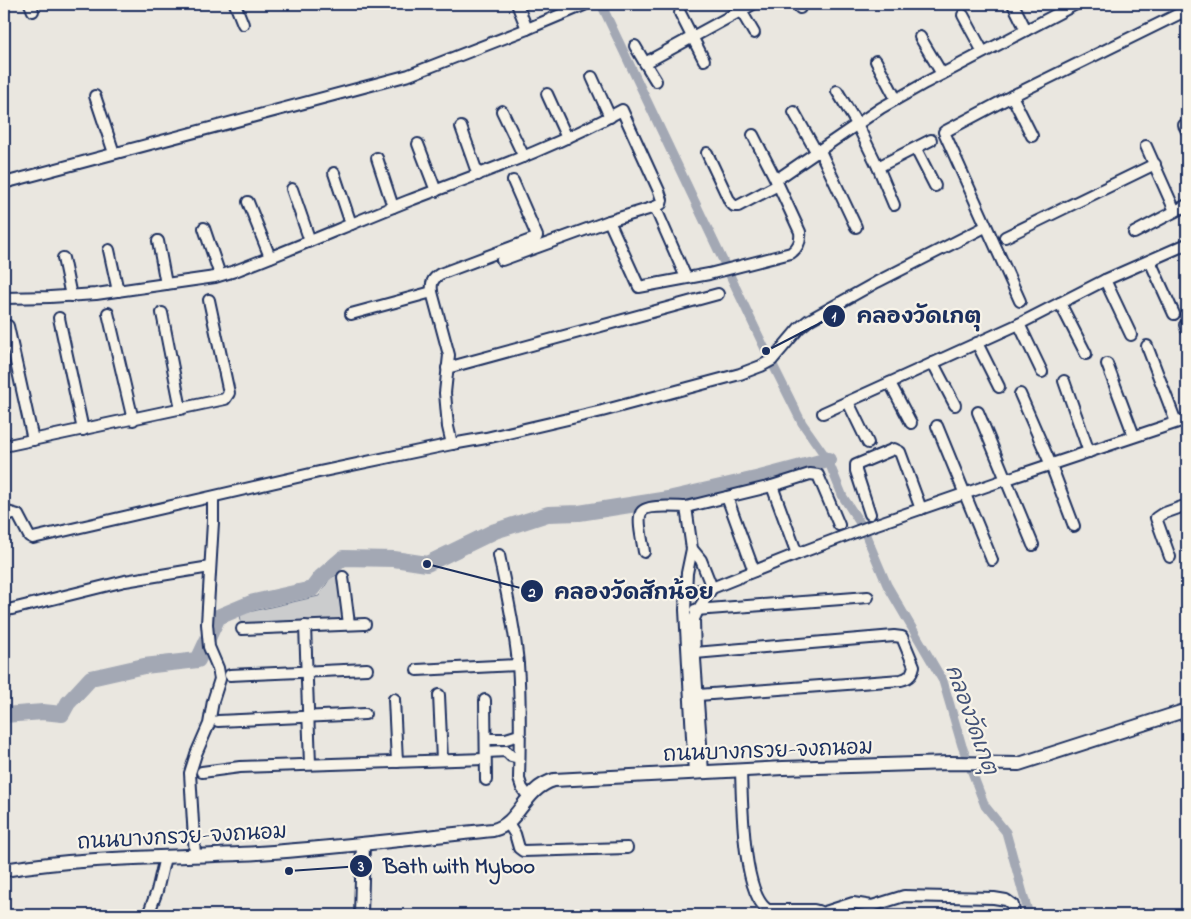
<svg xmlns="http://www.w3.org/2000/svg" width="1191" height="919" viewBox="0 0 1191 919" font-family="'Indie Flower','Playpen Sans Thai',sans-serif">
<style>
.green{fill:#cbcccd;stroke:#737e96}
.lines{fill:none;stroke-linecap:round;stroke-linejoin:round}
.canal{stroke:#a3a8b4;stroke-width:9}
.river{stroke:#a3a8b4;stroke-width:16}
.minor-casing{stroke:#1b2f5e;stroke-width:14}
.tertiary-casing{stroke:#1b2f5e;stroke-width:16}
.minor{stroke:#f7f3e8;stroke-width:10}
.tertiary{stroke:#f7f3e8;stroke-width:12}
.labels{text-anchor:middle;stroke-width:4.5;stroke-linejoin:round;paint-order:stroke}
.street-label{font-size:21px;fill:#1b2f5e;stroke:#f7f3e8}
.water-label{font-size:22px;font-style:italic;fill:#445378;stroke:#f7f3e8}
.leader{fill:none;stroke:#1b2f5e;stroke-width:2}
.callout-dot{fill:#1b2f5e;stroke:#f7f3e8;stroke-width:2}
.mark-label{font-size:15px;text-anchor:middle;font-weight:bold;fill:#fff}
.callout-label{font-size:22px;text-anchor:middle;font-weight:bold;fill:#1b2f5e;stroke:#f7f3e8;stroke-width:4.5;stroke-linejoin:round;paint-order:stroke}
</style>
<rect width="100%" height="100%" fill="#eae7e0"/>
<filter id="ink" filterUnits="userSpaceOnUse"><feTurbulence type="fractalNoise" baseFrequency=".02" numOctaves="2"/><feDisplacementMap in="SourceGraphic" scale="10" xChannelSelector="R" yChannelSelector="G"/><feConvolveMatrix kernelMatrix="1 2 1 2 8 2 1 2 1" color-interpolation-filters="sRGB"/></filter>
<g filter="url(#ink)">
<polygon class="green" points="337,575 349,627 242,629 240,614 319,596 330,578"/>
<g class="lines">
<polyline class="canal" points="601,4 766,351 802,423 828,460 843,497 862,526 887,585 943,681 962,746 985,806 1006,832 1029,915"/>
<polyline class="river" points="4,715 43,712 62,714 68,703 91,678 144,666 198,660 218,617 254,602 312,589 321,577 343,558 394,559 427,564 495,531 548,514 579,513 668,499 760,478 828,460"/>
<defs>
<g id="minor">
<polyline points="30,4 33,11"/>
<polyline points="235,4 243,24"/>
<polyline points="517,4 527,29"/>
<polyline points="737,4 754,33"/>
<polyline points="798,4 800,8"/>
<polyline points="1013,4 1026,30"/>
<polyline points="680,13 704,60"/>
<polyline points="963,15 983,52"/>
<polyline points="920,37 942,74"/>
<polyline points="635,46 645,63 753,4"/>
<polyline points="876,61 896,99"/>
<polyline points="645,63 656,81"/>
<polyline points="592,77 610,117"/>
<polyline points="837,91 857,124 878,167 931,140"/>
<polyline points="547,94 567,138"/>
<polyline points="95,96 114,153"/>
<polyline points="1012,96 1032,136"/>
<polyline points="502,111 524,157"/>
<polyline points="794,112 817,153"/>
<polyline points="1184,125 1187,131"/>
<polyline points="461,127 478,175"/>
<polyline points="753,135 776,180"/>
<polyline points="418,144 436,191"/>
<polyline points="1146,146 1175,211"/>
<polyline points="916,149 935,186"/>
<polyline points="820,151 856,227"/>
<polyline points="707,153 730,202 734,206 738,206 778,185"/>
<polyline points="377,158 393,207"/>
<polyline points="878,167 894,205"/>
<polyline points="334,173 351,224"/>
<polyline points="4,183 409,75 527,29 584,5"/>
<polyline points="292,189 310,241"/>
<polyline points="248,202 270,257"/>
<polyline points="655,207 684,273"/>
<path d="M609 221 639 287 709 274 791 253C799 247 801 241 800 232L776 180 881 108 925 83 1076 4"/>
<polyline points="204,228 220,275"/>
<polyline points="1134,233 1187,205"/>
<polyline points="1005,237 1155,164"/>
<polyline points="158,241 166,284"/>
<polyline points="109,250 118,291"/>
<polyline points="63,258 71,296"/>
<polyline points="1150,261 1174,314"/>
<polyline points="1105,280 1131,335"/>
<path d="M4 298 50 297 96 294 215 277 235 271C293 249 350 224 408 201 481 173 554 148 622 110L659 191 662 200 661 204 655 207 609 221 502 260"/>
<polyline points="1020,301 944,132 1012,96 1187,10"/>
<polyline points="1060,303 1086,354"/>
<polyline points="108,313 133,420"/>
<polyline points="162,313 181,409"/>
<polyline points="351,314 432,292"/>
<polyline points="59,318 83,430"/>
<polyline points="1019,324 1042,372"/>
<polyline points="1185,325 1187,330"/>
<polyline points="8,326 33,440"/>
<polyline points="977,343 999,387"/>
<polyline points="1147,346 1176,422"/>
<polyline points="933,363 955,405"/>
<polyline points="1107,364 1134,436"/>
<polyline points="447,368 718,294"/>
<polyline points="1064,381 1089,452"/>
<polyline points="890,383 911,423"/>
<polyline points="1020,394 1051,465 1074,526"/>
<polyline points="848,402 868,443"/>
<polyline points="978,412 1033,545"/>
<polyline points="823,413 1019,324 1105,280 1187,244"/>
<polyline points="937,426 992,560"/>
<path d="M452 444 448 427 445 393 449 355 432 292C431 283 432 279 440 274L536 238 537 236 513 181"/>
<polyline points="4,446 225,399 229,393 209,300"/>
<polyline points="727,497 754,571"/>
<polyline points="686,507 772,486"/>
<polyline points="4,511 18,515 29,536 33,538 319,472 452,444 486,438 602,411 740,374 761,366 772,360 799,328 809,320 877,282 985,227"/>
<polyline points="870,514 856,471 856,465 894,449 900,452 921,509"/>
<polyline points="692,549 687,573 685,610 694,773"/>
<path d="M644 552C643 544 637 520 641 513 645 504 676 507 686 507L692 549 701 560 712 588"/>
<polyline points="797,554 772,486 810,474 818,475 839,525"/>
<path d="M499 555C506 591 515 627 518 664 521 703 520 741 519 779L522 788 528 796"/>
<polyline points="1170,557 1156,518 1162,514 1187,505"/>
<polyline points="343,577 349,624"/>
<polyline points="685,593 712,588 797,554 871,526 1004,480 1187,419"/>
<polyline points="695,610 868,597"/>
<polyline points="4,611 125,581 210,567"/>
<polyline points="305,626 310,764"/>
<polyline points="242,629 365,624"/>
<path d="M695 653 894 636 902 637 914 666C912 674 910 678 901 680L698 695"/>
<polyline points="417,670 518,665"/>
<polyline points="230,675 367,669"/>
<polyline points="439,695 442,760"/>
<polyline points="394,699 397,762"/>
<polyline points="485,700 486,780"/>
<polyline points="218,721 365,714"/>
<polyline points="486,739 506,739 519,735"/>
<polyline points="486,752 506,751 511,756 519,758"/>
<path d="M741 770C742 799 742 894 768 910H814L818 911 824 915"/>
<polyline points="202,772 240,767 485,759"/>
<polyline points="703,772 695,659 694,619 698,610 712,588"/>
<polyline points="508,823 515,834 519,848 523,851 627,848"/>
<polyline points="195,856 190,773 196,754 209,724 213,701 220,679 218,668 209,647 207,624 213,522 213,497"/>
<polyline points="822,913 853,903 872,906 904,896 994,898 1006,900 1013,905 1014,915"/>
<polyline points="148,915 157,891 165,857"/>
</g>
<g id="tertiary">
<path d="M4 870C88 856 173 858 258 853 336 848 415 838 493 830 520 824 523 789 554 780L783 768 950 763 1019 764 1187 710"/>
<polyline points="361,915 363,844"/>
</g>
</defs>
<use href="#minor" class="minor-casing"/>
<use href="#tertiary" class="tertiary-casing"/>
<use href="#minor" class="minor"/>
<use href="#tertiary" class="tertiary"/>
</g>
</g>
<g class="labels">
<g class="street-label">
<text transform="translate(768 750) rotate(-2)" y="7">ถนนบางกรวย-จงถนอม</text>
<text transform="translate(182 836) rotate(-3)" y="7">ถนนบางกรวย-จงถนอม</text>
</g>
<g class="water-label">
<text transform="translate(973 719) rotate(70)" y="8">คลองวัดเกตุ</text>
</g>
</g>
<path class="leader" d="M766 351L834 316M427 564L532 591M289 871L361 866"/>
<g class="callout-dot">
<circle cx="766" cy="351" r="5"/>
<circle cx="427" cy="564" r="5"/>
<circle cx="289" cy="871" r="5"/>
<circle cx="834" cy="316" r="12"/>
<circle cx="532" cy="591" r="12"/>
<circle cx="361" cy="866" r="12"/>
</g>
<g class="mark-label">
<text x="834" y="321">1</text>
<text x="532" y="597">2</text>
<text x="361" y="871">3</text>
</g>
<g class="callout-label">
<text x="919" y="323">คลองวัดเกตุ</text>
<text x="634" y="599">คลองวัดสักน้อย</text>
<text x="459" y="873">Bath with Myboo</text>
</g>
<rect width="1191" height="919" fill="none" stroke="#f7f3e8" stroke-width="20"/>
<rect x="10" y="10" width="1171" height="899" fill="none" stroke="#1b2f5e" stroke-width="2" filter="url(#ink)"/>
</svg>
